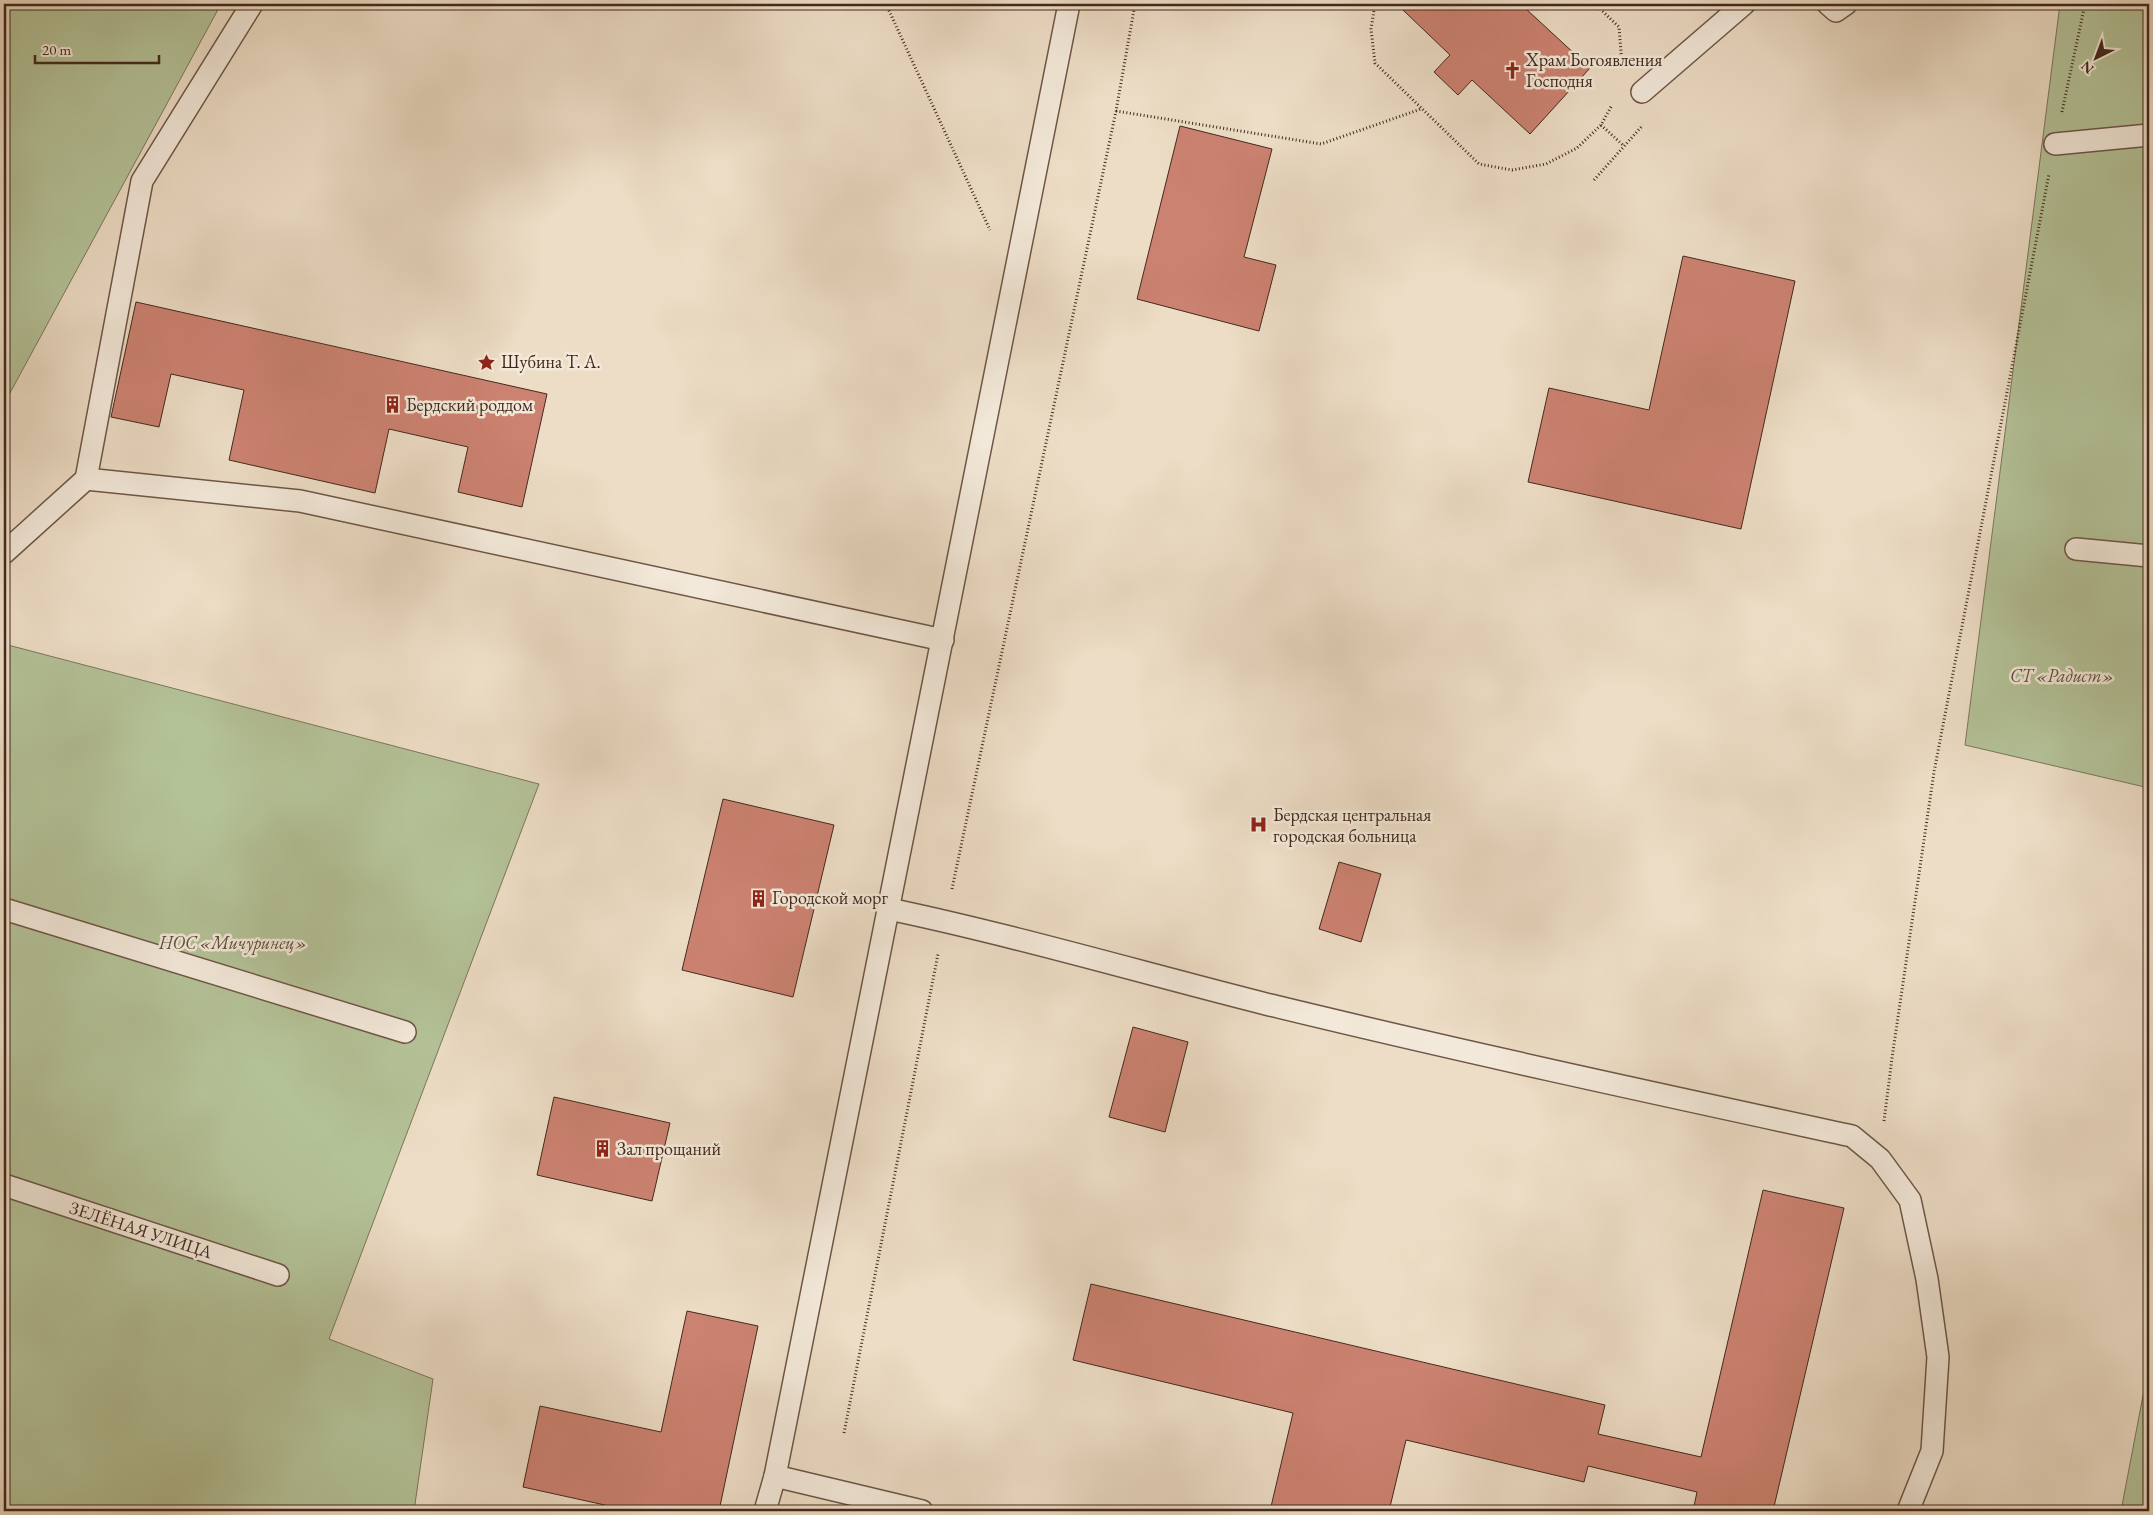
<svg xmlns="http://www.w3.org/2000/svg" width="2153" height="1515" viewBox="0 0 2153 1515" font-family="'EB Garamond',serif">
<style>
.green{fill:#b4c298;stroke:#7c765a}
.building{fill:#cc8271;stroke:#43291c}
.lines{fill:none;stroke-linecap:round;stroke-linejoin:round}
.service-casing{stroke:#6e5646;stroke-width:24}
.path{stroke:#43291c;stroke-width:3;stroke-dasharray:1 2.5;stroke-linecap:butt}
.service{stroke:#f3e9da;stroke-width:21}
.labels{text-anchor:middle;stroke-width:5;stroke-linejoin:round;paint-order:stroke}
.poi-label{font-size:18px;fill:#43291c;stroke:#f3e9da;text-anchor:start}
.park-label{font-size:18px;font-style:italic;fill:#5f4f3b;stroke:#f3e9da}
.street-label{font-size:18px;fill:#43291c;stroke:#f3e9da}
</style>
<rect width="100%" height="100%" fill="#edddc6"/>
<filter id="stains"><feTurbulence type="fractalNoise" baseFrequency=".004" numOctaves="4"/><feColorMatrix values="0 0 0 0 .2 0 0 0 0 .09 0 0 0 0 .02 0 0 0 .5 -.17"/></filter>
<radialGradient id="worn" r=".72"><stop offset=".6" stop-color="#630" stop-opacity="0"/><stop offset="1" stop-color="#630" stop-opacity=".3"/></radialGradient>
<g class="green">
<polygon points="4,4 221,4 4,404"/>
<polygon points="2060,4 2149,4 2149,788 1965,745"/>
<polygon points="4,644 539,784 329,1339 433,1379 414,1511 4,1511"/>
<polygon points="2149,1364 2149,1511 2121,1511"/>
</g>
<g class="building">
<polygon points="1403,4 1529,4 1525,8 1590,68 1530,134 1472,80 1458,95 1434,72 1450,55 1403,10"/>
<polygon points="1180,126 1272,149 1244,257 1276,265 1259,331 1137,299"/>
<polygon points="1683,256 1795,281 1741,529 1528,482 1549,388 1649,410"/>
<polygon points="136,302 547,394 522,507 458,492 468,447 389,429 375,493 229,460 244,390 171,374 159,427 111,417"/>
<polygon points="723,799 834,825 793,997 682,970"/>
<polygon points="1339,862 1381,874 1361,942 1319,929"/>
<polygon points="1133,1027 1188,1042 1165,1132 1109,1117"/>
<polygon points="554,1097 670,1123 652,1201 537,1175"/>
<polygon points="1763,1190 1844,1208 1773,1511 1693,1511 1697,1492 1588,1466 1584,1482 1406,1440 1389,1511 1270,1511 1293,1413 1073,1360 1091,1284 1605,1405 1598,1434 1701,1457"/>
<polygon points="687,1311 758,1326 719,1511 632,1511 523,1487 540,1406 661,1432"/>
</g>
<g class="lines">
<defs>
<g id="service">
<polyline points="252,4 142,181 86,479 300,501 943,640"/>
<polyline points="1828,4 1836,11 1846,4"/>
<polyline points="1642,92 1744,4"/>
<polyline points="2055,144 2149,135"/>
<polyline points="2076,549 2149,556"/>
<polyline points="4,553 86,479"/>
<polyline points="4,909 405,1032"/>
<path d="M889 909C1017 936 1143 973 1270 1005 1463 1052 1658 1094 1852 1136L1880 1159 1910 1200 1927 1279 1938 1357 1932 1451 1908 1511"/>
<polyline points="4,1185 278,1275"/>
<polyline points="765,1511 775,1476"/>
<polyline points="922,1511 775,1476 1069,4"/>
</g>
</defs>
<use href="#service" class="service-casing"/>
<g class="path">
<polyline points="886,4 990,230"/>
<polyline points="1375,4 1371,29 1375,63 1479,164 1512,170 1546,164 1577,148 1601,125 1612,105"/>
<polyline points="1595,4 1619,27 1622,65"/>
<polyline points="1116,111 1321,144 1421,109"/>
<polyline points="2062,112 2085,4"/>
<polyline points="1601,125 1624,146"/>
<polyline points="1594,180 1643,125"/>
<polyline points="952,889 1116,111 1135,4"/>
<polyline points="1884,1121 1892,1058 1934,772 2049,174"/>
<polyline points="844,1433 938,954"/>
</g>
<use href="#service" class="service"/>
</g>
<defs>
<symbol id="church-bare" viewBox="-9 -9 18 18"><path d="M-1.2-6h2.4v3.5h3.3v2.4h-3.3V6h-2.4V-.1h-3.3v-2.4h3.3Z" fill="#8f2418" stroke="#f3e9da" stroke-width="2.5" paint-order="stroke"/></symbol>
<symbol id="sight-bare" viewBox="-9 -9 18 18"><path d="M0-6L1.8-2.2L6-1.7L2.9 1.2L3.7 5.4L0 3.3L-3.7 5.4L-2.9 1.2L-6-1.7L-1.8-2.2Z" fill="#8f2418" stroke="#f3e9da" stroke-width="2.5" paint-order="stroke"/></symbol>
<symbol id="building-bare" viewBox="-9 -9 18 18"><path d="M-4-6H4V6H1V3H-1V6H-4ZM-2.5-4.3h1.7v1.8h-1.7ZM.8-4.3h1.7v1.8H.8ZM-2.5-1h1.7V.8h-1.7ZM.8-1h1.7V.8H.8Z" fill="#8f2418" stroke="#f3e9da" stroke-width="2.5" paint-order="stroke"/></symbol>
<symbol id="hospital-bare" viewBox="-9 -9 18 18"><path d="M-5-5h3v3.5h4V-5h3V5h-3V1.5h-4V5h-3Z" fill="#8f2418" stroke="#f3e9da" stroke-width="2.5" paint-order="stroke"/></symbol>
</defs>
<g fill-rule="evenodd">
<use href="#church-bare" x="1500" y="58" width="25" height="25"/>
<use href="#sight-bare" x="474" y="350" width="25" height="25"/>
<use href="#building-bare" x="380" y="392" width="25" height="25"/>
<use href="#hospital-bare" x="1246" y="812" width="25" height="25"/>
<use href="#building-bare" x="746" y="886" width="25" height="25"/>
<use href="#building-bare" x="590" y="1136" width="25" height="25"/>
</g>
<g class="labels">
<g class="poi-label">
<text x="1526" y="66">Храм Богоявления<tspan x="1526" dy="21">Господня</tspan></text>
<text x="501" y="368">Шубина Т. А.</text>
<text x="406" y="411">Бердский роддом</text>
<text x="1273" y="821">Бердская центральная<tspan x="1273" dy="21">городская больница</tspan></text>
<text x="772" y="904">Городской морг</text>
<text x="617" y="1155">Зал прощаний</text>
</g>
<g class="park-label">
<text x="2062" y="682">СТ «Радист»</text>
<text x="233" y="949">НОС «Мичуринец»</text>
</g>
<g class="street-label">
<text transform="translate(141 1230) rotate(18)" y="6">ЗЕЛЁНАЯ УЛИЦА</text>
</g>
</g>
<rect width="2153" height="1515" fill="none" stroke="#edddc6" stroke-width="20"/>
<rect x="5" y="5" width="2143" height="1505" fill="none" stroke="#43291c" stroke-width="2.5"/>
<rect x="10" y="10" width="2133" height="1495" fill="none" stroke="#43291c"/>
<g transform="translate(2096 58) rotate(222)" stroke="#f3e9da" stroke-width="4" paint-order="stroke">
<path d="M0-4L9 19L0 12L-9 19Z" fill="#43291c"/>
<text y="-8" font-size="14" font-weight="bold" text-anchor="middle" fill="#43291c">N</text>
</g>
<path d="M35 55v8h124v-8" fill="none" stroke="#43291c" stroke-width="2.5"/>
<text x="42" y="55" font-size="15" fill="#43291c" stroke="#f3e9da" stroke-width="4" paint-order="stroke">20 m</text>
<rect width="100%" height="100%" filter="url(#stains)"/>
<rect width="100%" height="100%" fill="url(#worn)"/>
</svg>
